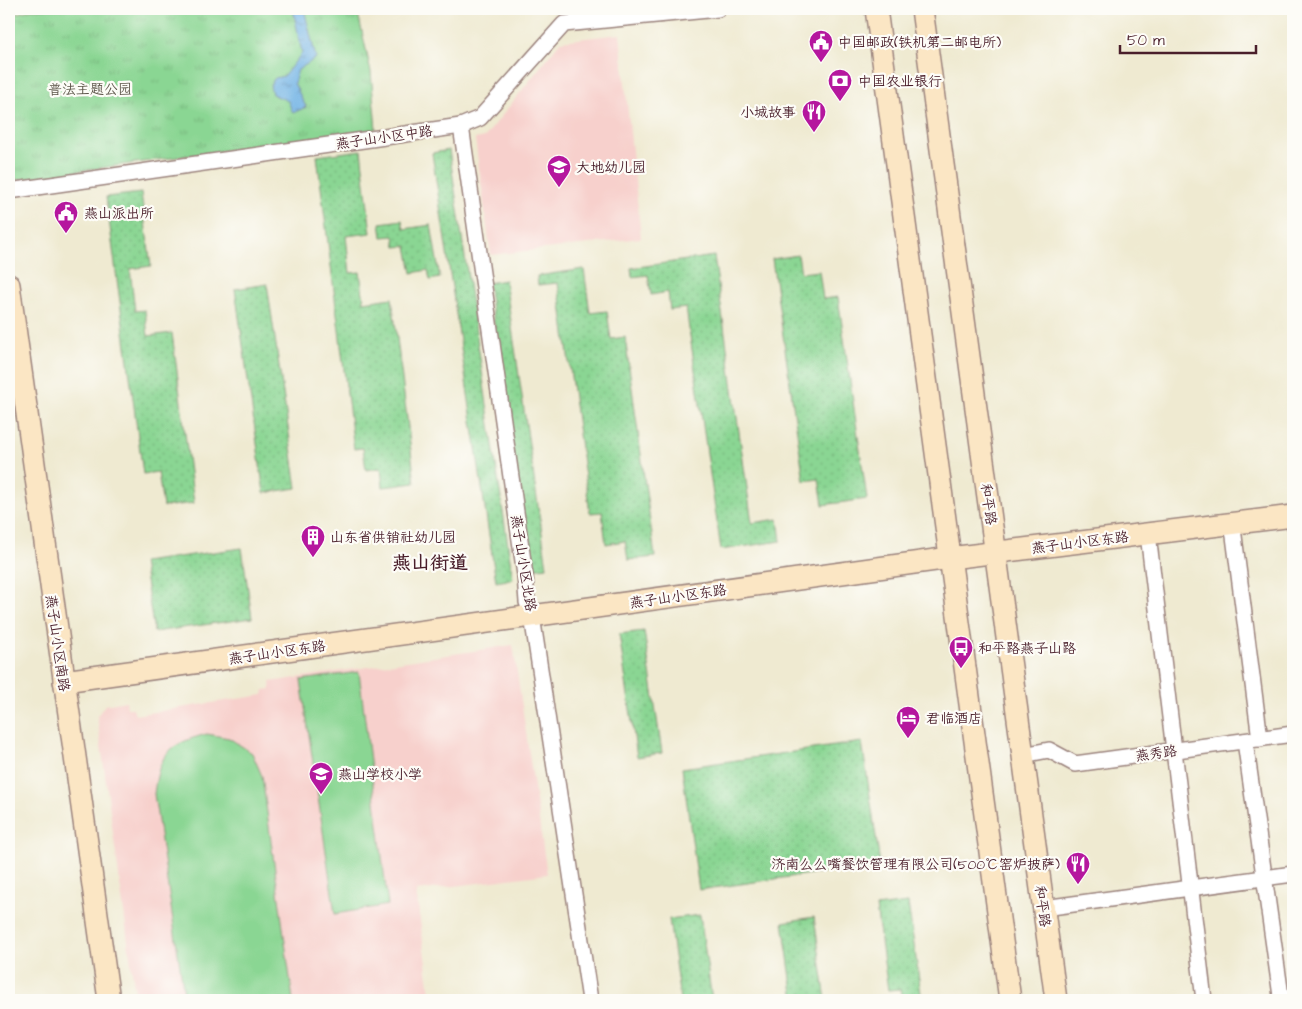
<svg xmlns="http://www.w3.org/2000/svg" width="1302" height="1009" viewBox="0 0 1302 1009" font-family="'Architects Daughter','LXGW WenKai TC',sans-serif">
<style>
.built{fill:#f7d0cc}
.grass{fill:#8ad693;stroke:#6a7a5f}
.park{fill:url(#park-tufts);stroke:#6a7a5f}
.garden{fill:url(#garden-dots);stroke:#6a7a5f}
.water{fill:url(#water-ripples);stroke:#5d6888}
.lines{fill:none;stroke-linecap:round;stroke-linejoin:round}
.street-casing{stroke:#9c847e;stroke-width:18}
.secondary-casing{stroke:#9c847e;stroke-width:24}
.street{stroke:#fff;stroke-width:15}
.secondary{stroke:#fbe6c4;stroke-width:21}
.labels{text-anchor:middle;stroke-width:4.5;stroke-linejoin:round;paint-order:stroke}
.poi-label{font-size:14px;fill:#4a1f2b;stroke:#fdfcf7;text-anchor:start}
.park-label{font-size:14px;fill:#5d564a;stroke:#fdfcf7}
.street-label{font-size:14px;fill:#4a1f2b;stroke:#fdfcf7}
.district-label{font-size:19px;font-weight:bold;fill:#4a1f2b;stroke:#fdfcf7}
</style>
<defs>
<pattern id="park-tufts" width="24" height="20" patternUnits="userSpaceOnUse" patternTransform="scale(1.25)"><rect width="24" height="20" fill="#8ad693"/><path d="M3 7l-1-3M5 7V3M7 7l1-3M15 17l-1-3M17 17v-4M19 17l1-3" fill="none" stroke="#79b77f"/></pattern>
<pattern id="garden-dots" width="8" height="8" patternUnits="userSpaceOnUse" patternTransform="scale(1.25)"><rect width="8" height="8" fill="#8ad693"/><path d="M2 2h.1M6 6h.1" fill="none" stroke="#79b77f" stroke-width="1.8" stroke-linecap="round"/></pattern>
<pattern id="water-ripples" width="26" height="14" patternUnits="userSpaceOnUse" patternTransform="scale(1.25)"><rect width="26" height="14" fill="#70b2e5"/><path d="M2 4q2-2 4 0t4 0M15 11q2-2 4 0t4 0" fill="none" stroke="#5e90ba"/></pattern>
</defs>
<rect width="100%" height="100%" fill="#fdfcf7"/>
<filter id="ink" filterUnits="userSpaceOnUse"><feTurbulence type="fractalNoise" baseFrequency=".02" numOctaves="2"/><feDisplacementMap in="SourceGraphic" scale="10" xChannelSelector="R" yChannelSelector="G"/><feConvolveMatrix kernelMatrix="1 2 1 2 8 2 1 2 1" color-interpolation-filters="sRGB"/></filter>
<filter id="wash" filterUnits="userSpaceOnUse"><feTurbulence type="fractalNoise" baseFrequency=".0096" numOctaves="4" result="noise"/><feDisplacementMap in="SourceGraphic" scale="20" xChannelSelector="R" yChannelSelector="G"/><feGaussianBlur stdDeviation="1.12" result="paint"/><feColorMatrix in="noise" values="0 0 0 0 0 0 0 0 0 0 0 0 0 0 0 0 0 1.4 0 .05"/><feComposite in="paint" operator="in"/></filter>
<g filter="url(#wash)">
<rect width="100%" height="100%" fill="#efead1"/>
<g class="built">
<polygon points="620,34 641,238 491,255 475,139 485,137 561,41"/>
<polygon points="513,645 547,874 416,891 431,1000 136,1000 97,716 105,705 126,701 127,708 133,708 135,715 263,695 264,690 271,689 270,682"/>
</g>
<g class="grass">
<polygon points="359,672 388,905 335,914 301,680"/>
<path d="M207 734 229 738 252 753 262 776 293 1000H185L154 794C159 754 168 744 207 734Z"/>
</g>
<polygon class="park" points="32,9 357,9 371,72 376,129 9,181 9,16"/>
<g class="garden">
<polygon points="361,150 371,233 346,236 350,273 360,272 364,302 392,298 415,483 383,487 381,468 366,470 363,448 354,449 317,156"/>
<polygon points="449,150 513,579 496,582 432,153"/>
<polygon points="141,193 151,266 130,269 135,311 145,310 148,336 172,333 194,503 163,507 158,472 143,474 106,197"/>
<polygon points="402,220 404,229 431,225 440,278 430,280 428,270 412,273 407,246 396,247 394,236 382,237 380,223"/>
<polygon points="798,255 801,273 819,271 823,299 838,297 867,499 823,505 819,479 804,481 772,259"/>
<polygon points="714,256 752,523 778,519 781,541 721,550 686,308 670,310 668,292 651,295 648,275 632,277 631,268"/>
<polygon points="584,269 590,313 607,311 611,339 625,337 655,557 628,560 625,541 606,544 602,512 590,513 558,283 538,285 537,276"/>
<polygon points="505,280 547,567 531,569 488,283"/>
<polygon points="267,284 297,488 264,493 235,289"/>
<polygon points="242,548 252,618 154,632 143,562"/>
<polygon points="644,631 662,753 637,757 619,634"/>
<polygon points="862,742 880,864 699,890 682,768"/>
<polygon points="908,903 922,1000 902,1000 900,989 888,990 876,907"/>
<polygon points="700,915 712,1000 680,1000 669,919"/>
<polygon points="814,917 826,1000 794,1000 783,922"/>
</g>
<polygon class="water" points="293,9 304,9 316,58 298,70 294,83 306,107 293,113 288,101 272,94 270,85 275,78 284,76 302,53"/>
</g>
<g filter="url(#ink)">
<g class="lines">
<defs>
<g id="street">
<polyline points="461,126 525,575 527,602 532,616 590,1000"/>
<polyline points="9,191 461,126 480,118 564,24 718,9"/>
<polyline points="1231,524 1234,536 1260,739"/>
<polyline points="1148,534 1204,1000"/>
<polyline points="1245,741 1281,996"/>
<polyline points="1023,755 1049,750 1075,764 1293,734"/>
<polyline points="1044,908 1293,874"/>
</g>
<g id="secondary">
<polyline points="876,9 1010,1000"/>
<polyline points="922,9 1056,1000"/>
<polyline points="9,285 109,1000"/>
<polyline points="64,681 950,558 1293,516"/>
</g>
</defs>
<use href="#street" class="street-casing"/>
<use href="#secondary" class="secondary-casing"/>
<use href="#street" class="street"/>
<use href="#secondary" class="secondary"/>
</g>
</g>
<defs>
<symbol id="civic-pin" viewBox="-11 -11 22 30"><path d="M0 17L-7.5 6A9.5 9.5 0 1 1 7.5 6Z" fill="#b5179e" stroke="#fdfcf7"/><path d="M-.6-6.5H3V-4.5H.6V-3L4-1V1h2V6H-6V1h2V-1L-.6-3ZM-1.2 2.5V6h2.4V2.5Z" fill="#fff"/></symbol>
<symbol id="bank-pin" viewBox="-11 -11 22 30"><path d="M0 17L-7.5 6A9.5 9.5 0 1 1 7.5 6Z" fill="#b5179e" stroke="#fdfcf7"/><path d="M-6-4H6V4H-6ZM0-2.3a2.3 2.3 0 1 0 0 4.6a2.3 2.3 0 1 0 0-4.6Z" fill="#fff"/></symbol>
<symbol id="restaurant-pin" viewBox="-11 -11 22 30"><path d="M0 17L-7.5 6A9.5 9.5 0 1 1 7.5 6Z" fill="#b5179e" stroke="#fdfcf7"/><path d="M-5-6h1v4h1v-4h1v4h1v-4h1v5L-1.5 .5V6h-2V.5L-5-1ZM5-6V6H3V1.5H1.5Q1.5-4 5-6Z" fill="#fff"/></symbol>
<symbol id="school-pin" viewBox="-11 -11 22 30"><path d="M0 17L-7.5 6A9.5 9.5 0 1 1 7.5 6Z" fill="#b5179e" stroke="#fdfcf7"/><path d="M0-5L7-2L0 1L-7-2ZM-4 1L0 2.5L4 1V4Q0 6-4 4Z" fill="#fff"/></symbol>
<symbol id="building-pin" viewBox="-11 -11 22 30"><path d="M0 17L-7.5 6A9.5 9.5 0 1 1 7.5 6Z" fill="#b5179e" stroke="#fdfcf7"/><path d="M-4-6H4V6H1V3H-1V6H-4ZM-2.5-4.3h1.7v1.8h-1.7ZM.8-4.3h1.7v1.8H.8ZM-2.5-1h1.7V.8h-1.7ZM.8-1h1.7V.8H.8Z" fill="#fff"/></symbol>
<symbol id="bus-pin" viewBox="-11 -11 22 30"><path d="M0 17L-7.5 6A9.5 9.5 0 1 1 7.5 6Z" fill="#b5179e" stroke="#fdfcf7"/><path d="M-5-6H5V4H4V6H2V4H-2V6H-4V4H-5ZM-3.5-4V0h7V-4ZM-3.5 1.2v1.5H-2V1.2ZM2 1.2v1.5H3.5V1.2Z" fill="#fff"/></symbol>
<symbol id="hotel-pin" viewBox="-11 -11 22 30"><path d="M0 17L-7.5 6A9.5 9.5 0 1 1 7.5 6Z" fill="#b5179e" stroke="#fdfcf7"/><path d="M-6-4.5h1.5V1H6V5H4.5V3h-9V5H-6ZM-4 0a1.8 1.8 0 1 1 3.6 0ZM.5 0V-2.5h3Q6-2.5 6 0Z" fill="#fff"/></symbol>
</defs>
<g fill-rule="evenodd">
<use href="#civic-pin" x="807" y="28" width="28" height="38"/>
<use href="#bank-pin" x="826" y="67" width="28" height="38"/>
<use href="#restaurant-pin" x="800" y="98" width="28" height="38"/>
<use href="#school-pin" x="545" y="153" width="28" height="38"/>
<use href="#civic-pin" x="52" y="199" width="28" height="38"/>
<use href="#building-pin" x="299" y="523" width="28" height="38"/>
<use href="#bus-pin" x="947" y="634" width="28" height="38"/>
<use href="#hotel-pin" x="894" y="704" width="28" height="38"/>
<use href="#school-pin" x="307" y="760" width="28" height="38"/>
<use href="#restaurant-pin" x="1064" y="850" width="28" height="38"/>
</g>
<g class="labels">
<g class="poi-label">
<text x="838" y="47">中国邮政(铁机第二邮电所)</text>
<text x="858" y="86">中国农业银行</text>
<text x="796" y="117" text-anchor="end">小城故事</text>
<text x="576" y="172">大地幼儿园</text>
<text x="84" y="218">燕山派出所</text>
<text x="330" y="542">山东省供销社幼儿园</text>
<text x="978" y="653">和平路燕子山路</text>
<text x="926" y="723">君临酒店</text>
<text x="338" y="779">燕山学校小学</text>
<text x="1060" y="869" text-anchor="end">济南么么嘴餐饮管理有限公司(500℃窑炉披萨)</text>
</g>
<g class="park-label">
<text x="90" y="94">普法主题公园</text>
</g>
<g class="street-label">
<text transform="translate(384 137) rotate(-8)" y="5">燕子山小区中路</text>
<text transform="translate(989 504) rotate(82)" y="5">和平路</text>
<text transform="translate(1080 542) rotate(-7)" y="5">燕子山小区东路</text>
<text transform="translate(524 563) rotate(81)" y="5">燕子山小区北路</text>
<text transform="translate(678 596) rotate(-8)" y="5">燕子山小区东路</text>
<text transform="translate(58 643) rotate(82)" y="5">燕子山小区南路</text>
<text transform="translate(277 652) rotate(-8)" y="5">燕子山小区东路</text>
<text transform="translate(1156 753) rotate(-8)" y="5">燕秀路</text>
<text transform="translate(1043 906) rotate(82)" y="5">和平路</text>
</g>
<g class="district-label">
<text x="430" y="569">燕山街道</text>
</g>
</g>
<rect width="1302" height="1009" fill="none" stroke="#fdfcf7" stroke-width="30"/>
<path d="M1120 45v8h136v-8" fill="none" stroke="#4a1f2b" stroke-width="2.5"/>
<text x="1127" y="45" font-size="15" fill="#4a1f2b" stroke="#fdfcf7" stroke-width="4" paint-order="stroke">50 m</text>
</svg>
